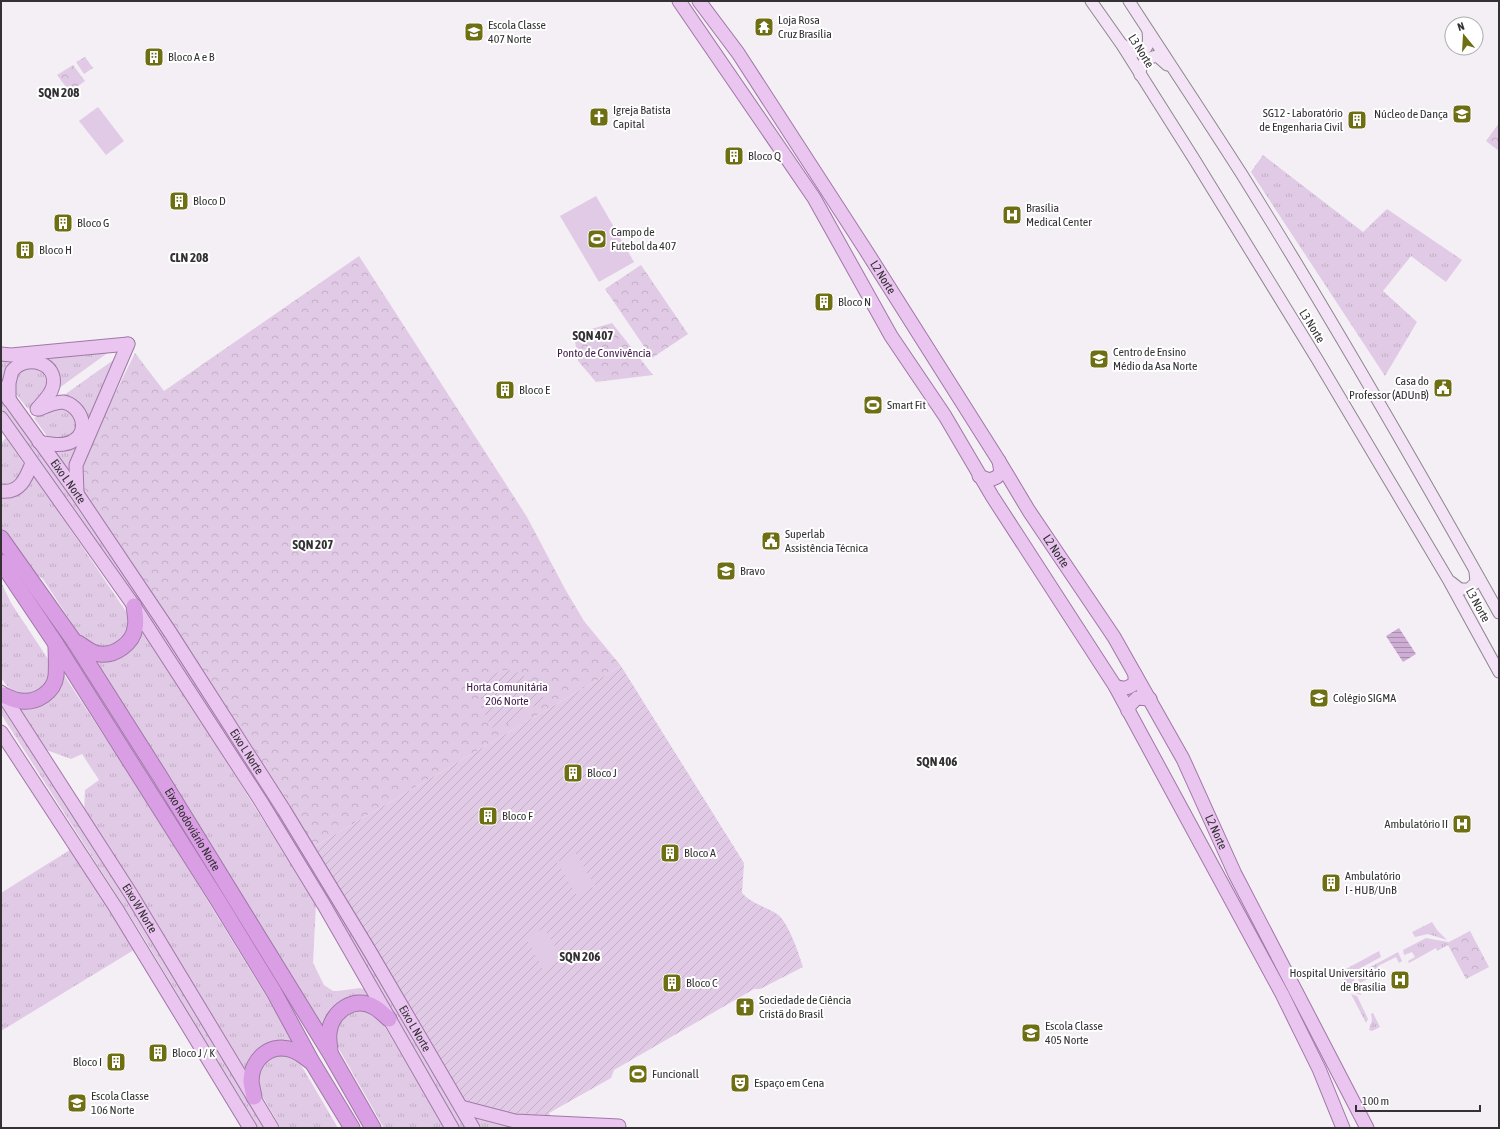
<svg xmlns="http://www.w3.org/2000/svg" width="1500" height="1129" viewBox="0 0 1500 1129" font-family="'Asap Condensed',sans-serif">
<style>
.grass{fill:url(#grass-tufts)}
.forest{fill:url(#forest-crowns)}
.garden{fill:url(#garden-furrows)}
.pitch{fill:#e1cae5}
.water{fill:url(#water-rules)}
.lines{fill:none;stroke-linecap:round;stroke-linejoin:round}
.secondary-casing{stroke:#8c878d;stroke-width:13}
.primary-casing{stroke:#a078a7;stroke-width:15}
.highway-casing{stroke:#a078a7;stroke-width:17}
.secondary{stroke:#f4e2f7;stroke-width:11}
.primary{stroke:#e9c5ef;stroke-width:13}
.highway{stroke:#da9ee5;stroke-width:15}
.labels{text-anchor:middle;stroke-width:4;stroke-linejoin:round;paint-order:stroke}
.poi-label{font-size:12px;fill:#333134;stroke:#fff;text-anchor:start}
.street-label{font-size:12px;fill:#333134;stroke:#fff}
.park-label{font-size:12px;fill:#421a4a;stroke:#fff}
.neighbourhood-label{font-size:13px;font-weight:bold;fill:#333134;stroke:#fff}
</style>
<defs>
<pattern id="grass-tufts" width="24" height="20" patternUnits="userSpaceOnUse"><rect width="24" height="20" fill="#e1cae5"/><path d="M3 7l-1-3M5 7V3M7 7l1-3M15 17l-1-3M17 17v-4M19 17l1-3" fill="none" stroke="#c2aec5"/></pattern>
<pattern id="forest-crowns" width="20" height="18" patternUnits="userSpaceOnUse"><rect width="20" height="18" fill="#e1cae5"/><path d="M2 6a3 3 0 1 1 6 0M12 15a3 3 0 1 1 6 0" fill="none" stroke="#c2aec5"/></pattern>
<pattern id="garden-furrows" width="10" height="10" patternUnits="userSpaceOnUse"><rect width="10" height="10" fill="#e1cae5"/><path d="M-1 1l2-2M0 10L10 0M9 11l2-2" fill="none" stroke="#c2aec5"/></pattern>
<pattern id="water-rules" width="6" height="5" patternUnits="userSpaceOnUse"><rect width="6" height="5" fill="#ceadd4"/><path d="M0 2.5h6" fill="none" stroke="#a88dad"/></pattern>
</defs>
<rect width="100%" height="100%" fill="#f4eef5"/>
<g class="grass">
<polygon points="1263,155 1363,232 1387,209 1462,260 1446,282 1411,256 1383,291 1417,322 1385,376 1251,172"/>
<polygon points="113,349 55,391 56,385 29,358 7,388 1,380 1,358"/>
<polygon points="119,356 72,477 46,447 54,448 84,426 60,398"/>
<polygon points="32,364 48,375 46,391 28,409 16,394 15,374"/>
<path d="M1 397C40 451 80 505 117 560 240 745 355 935 466 1128H458L111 564 1 408Z"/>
<polygon points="55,405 63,406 78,418 75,437 49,439 34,418"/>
<polygon points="6,438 23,463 24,468 16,483 1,487 1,443"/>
<polygon points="31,471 129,616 130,633 104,651 81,637 43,579 30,570 1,528 1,494"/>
<path d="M1 582 11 603 48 659C58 678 34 704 14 692 8 688 5 683 1 678Z"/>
<polygon points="140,625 316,904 313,963 324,985 333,991 338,991 360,988 367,990 374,1001 369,999 324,1032 93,658 100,660"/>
<path d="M60 669 149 805 296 1045C266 1037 252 1046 245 1076L84 813 85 790 99 780 82 754 71 759 41 748 11 700 30 703Z"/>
<polygon points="1,704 142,923 265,1128 257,1128 144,938 1,714"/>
<polygon points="73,848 137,948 1,1031 1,893"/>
<polygon points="1432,922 1437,930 1447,940 1428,934 1415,937 1412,932"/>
<polygon points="1426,938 1448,942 1448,945 1437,951 1436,948 1409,963 1408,961 1415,957 1412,952 1404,955 1403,950"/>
<polygon points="1379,951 1381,957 1355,971 1346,969"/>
<polygon points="1398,952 1402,961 1399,963 1396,957 1378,966 1381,972 1360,983 1356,975"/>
<polygon points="1341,972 1352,976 1361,995 1350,991"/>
<polygon points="1351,994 1357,996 1368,1019 1366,1023"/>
<polygon points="355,1007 378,1015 444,1128 384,1128 335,1042 337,1020"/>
<polygon points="1373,1013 1380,1027 1372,1031 1369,1030 1372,1020 1371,1014"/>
<polygon points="276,1051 298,1060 338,1128 281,1128 256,1085 255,1072"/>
<polygon points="468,1112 479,1119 500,1124 601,1128 477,1128"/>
</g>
<g class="forest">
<polygon points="85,57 93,68 84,74 76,62"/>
<polygon points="73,65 85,81 70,92 57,75"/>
<polygon points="1499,123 1499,151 1486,141"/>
<polygon points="359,256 527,517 565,589 584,621 621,666 312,848 72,481 135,353 164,391"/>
<polygon points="641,265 688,334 652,358 605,289"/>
<polygon points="612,323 653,375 596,382 578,361 574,334"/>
<polygon points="1470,931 1489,967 1466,979 1447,943"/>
</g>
<g class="garden">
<path d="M621 666 744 863 742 893C752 904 765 906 777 914 788 921 799 954 803 967L760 989H754L614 1070 611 1078 549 1113 551 1118 520 1119 463 1106 312 848Z"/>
<path d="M502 670C523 669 534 683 545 699L495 731C478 708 472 685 502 670Z"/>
</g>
<g class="pitch">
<polygon points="98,107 124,141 106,155 79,121"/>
<polygon points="596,196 634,262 599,282 560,216"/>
<polygon points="575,852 595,886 577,896 557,862"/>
<polygon points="544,928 562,958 543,969 526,938"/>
</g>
<polygon class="water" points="1399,628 1416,654 1403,662 1386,636"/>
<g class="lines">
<defs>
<g id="secondary">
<polyline points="1091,1 1122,45 1194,159 1317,359 1449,581 1499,672"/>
<path d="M1129 1C1166 58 1204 115 1241 173 1331 317 1416 465 1499 613"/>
<path d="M1123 45 1136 52C1150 51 1149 42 1148 31"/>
<path d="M1140 75C1141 63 1145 58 1157 56L1167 65"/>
<polyline points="1451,582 1460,589 1469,589 1476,582 1475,572"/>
</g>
<g id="primary">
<polyline points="679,1 814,198 891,336 945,416 992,496 1115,686 1282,994 1319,1069 1343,1128"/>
<path id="s1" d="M699 1 738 53 865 249 999 461 1029 511 1114 637 1183 759 1235 874 1367 1128"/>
<polyline points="1,354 11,355 128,344"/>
<path id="s2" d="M1 388 78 495 170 632 284 810 369 950 473 1128"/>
<path d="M9 400V383L12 371C27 353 58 363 53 386 51 395 43 402 37 409"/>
<path d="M39 409C46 406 55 402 63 402 81 405 91 431 73 441 63 447 49 444 39 442"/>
<polyline points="1,418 134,606 260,800 324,905 452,1128"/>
<polyline points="979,476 990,480 997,477 1001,472 999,461"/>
<path d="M1 491C20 494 26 478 32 463"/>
<polyline points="77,493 76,465 128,344"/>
<path d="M1115 686C1123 689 1128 689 1135 683V674"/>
<path id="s3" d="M1 692 131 894 272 1128"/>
<polyline points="1128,711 1130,705 1137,698 1150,699"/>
<polyline points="1,732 116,908 250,1128"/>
<polyline points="461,1107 515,1121 619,1126 617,1128"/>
</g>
<g id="highway">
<path id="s4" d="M1 538 74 641 159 775 330 1053 373 1128"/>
<polyline points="1,562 56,644 219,902 274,992 312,1062 352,1128"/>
<path d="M78 643C85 647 92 654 100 654 115 656 133 643 135 628 137 621 135 614 134 606"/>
<path d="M3 695C8 697 15 701 21 701 37 703 54 692 56 676 57 665 56 654 56 644"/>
<path d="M330 1052C330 1046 328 1039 329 1033 331 1012 354 995 374 1007 380 1010 384 1015 389 1019"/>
<path d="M254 1097C253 1092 252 1087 251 1082 251 1058 272 1041 295 1051 300 1053 305 1057 310 1061"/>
</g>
</defs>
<use href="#secondary" class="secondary-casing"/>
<use href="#primary" class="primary-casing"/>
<use href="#highway" class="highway-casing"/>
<use href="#secondary" class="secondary"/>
<use href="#primary" class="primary"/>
<use href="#highway" class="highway"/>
</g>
<defs>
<symbol id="temple-square" viewBox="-11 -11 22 22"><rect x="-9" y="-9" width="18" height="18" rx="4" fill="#6d6f12" stroke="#fff"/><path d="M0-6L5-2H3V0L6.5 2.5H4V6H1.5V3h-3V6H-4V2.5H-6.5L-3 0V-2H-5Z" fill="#fff"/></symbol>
<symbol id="school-square" viewBox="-11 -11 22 22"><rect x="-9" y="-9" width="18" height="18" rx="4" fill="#6d6f12" stroke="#fff"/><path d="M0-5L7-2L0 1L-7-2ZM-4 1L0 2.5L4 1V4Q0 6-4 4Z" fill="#fff"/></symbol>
<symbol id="building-square" viewBox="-11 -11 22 22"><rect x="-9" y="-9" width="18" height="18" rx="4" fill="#6d6f12" stroke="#fff"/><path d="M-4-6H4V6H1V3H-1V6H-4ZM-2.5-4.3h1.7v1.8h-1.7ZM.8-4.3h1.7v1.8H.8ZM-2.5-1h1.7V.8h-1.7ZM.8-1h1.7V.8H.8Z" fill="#fff"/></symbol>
<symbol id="church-square" viewBox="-11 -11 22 22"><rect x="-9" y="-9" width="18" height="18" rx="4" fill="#6d6f12" stroke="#fff"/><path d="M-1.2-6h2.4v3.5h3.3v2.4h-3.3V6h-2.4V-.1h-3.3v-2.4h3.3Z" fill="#fff"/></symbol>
<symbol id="hospital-square" viewBox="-11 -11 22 22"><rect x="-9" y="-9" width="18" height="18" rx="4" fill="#6d6f12" stroke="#fff"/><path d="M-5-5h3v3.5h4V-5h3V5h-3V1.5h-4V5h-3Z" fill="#fff"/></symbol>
<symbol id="stadium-square" viewBox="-11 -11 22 22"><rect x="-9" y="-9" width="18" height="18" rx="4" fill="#6d6f12" stroke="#fff"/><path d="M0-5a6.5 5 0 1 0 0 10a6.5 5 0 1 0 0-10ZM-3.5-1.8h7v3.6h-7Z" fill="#fff"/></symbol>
<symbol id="civic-square" viewBox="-11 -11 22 22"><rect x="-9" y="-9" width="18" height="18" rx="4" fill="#6d6f12" stroke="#fff"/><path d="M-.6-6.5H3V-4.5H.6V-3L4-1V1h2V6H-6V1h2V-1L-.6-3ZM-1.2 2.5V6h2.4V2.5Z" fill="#fff"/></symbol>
<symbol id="theatre-square" viewBox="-11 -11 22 22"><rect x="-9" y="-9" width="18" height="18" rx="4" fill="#6d6f12" stroke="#fff"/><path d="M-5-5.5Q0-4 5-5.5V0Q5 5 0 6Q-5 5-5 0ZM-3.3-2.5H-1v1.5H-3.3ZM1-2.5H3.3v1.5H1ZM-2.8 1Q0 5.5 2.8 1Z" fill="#fff"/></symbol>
</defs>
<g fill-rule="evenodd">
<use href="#temple-square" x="753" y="16" width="22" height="22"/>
<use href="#school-square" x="463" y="21" width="22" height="22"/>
<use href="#building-square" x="143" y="46" width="22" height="22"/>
<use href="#school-square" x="1451" y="103" width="22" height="22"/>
<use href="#church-square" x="588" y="106" width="22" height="22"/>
<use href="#building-square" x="1346" y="109" width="22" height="22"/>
<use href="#building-square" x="723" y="145" width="22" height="22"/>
<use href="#building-square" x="168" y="190" width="22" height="22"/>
<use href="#hospital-square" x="1001" y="204" width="22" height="22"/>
<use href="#building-square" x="52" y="212" width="22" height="22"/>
<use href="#stadium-square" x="586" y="228" width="22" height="22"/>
<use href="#building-square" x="14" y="239" width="22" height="22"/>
<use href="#building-square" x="813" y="291" width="22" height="22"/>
<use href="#school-square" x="1088" y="348" width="22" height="22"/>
<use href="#civic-square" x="1432" y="377" width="22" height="22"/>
<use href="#building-square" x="494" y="379" width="22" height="22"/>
<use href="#stadium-square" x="862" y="394" width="22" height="22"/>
<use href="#civic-square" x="760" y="530" width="22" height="22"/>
<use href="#school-square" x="715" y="560" width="22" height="22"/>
<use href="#school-square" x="1308" y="687" width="22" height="22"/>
<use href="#building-square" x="562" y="762" width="22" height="22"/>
<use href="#building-square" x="477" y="805" width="22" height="22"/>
<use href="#hospital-square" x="1451" y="813" width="22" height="22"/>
<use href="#building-square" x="659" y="842" width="22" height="22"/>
<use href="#building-square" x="1320" y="872" width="22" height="22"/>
<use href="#hospital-square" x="1389" y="969" width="22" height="22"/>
<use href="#building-square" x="661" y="972" width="22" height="22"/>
<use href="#church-square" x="734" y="996" width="22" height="22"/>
<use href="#school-square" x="1020" y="1022" width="22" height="22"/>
<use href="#building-square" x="147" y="1042" width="22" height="22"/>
<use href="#building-square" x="105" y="1051" width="22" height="22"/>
<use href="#stadium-square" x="627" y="1063" width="22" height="22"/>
<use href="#theatre-square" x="729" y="1072" width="22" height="22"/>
<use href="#school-square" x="66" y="1092" width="22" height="22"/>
</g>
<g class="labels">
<g class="poi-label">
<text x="778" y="24">Loja Rosa<tspan x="778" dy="14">Cruz Brasília</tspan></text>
<text x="488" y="29">Escola Classe<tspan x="488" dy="14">407 Norte</tspan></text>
<text x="168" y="61">Bloco A e B</text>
<text x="613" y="114">Igreja Batista<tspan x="613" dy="14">Capital</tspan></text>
<text x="1343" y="117" text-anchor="end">SG12 - Laboratório<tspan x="1343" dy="14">de Engenharia Civil</tspan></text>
<text x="1448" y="118" text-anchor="end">Núcleo de Dança</text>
<text x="748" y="160">Bloco Q</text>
<text x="193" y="205">Bloco D</text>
<text x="1026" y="212">Brasília<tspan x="1026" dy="14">Medical Center</tspan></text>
<text x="77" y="227">Bloco G</text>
<text x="611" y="236">Campo de<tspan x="611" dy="14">Futebol da 407</tspan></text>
<text x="39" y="254">Bloco H</text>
<text x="838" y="306">Bloco N</text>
<text x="1113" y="356">Centro de Ensino<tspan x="1113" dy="14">Médio da Asa Norte</tspan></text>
<text x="1429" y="385" text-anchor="end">Casa do<tspan x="1429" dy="14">Professor (ADUnB)</tspan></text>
<text x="519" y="394">Bloco E</text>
<text x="887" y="409">Smart Fit</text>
<text x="785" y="538">Superlab<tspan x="785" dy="14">Assistência Técnica</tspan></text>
<text x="740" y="575">Bravo</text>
<text x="1333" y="702">Colégio SIGMA</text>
<text x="587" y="777">Bloco J</text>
<text x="502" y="820">Bloco F</text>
<text x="1448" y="828" text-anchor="end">Ambulatório II</text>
<text x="684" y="857">Bloco A</text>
<text x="1345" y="880">Ambulatório<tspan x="1345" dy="14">I - HUB/UnB</tspan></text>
<text x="1386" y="977" text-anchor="end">Hospital Universitário<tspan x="1386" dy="14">de Brasília</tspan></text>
<text x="686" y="987">Bloco C</text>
<text x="759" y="1004">Sociedade de Ciência<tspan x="759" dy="14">Cristã do Brasil</tspan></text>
<text x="1045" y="1030">Escola Classe<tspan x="1045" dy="14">405 Norte</tspan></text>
<text x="172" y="1057">Bloco J / K</text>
<text x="102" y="1066" text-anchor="end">Bloco I</text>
<text x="652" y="1078">Funcionall</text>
<text x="754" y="1087">Espaço em Cena</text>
<text x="91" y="1100">Escola Classe<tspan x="91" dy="14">106 Norte</tspan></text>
</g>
<g class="street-label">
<text transform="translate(1141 51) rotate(58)" y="4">L3 Norte</text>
<text dy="4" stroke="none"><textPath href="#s1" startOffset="332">L2 Norte</textPath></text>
<text transform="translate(1312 326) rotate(58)" y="4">L3 Norte</text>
<text dy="4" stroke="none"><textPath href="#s2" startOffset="115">Eixo L Norte</textPath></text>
<text dy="4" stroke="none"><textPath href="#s1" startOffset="656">L2 Norte</textPath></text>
<text transform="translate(1478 605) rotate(61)" y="4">L3 Norte</text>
<text dy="4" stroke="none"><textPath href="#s2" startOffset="439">Eixo L Norte</textPath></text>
<text dy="4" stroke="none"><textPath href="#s4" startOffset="349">Eixo Rodoviário Norte</textPath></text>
<text dy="4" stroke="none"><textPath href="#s1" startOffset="980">L2 Norte</textPath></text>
<text dy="4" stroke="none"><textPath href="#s3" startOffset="257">Eixo W Norte</textPath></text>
<text dy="4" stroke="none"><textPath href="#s2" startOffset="763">Eixo L Norte</textPath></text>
</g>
<g class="park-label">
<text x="604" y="357">Ponto de Convivência</text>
<text x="507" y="691">Horta Comunitária<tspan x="507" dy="14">206 Norte</tspan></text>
</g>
<g class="neighbourhood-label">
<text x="59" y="97">SQN 208</text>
<text x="189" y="262">CLN 208</text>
<text x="593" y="340">SQN 407</text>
<text x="313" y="549">SQN 207</text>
<text x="937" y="766">SQN 406</text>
<text x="580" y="961">SQN 206</text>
</g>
</g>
<rect width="1500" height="1129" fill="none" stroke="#333134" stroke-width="4"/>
<g transform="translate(1464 36) rotate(342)"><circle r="19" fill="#ffffff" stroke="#adadae"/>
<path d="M0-3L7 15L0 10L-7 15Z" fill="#6d6f12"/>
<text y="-6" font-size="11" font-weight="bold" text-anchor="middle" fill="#333134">N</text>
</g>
<path d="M1356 1105v6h124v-6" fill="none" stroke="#333134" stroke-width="2"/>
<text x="1362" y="1105" font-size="12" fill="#333134" stroke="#ffffff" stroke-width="3" paint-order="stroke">100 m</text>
</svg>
